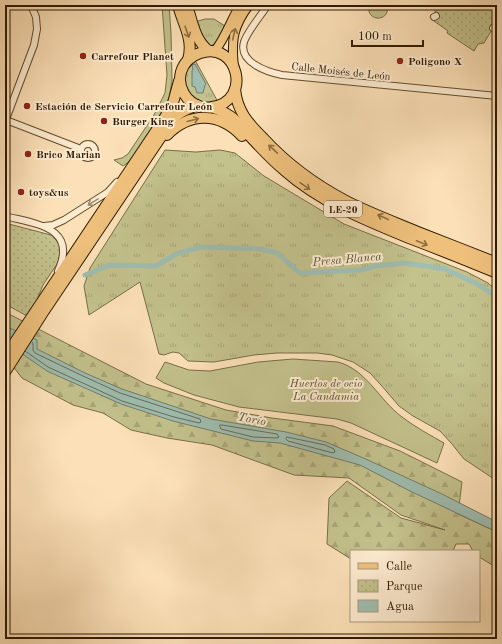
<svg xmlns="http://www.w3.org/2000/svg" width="502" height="644" viewBox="0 0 502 644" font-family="'Old Standard TT',serif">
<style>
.grass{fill:url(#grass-tufts);stroke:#796e46}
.forest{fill:url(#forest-firs);stroke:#796e46}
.park{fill:url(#park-dots);stroke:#796e46}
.garden{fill:#c3c18c;stroke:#796e46}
.water{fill:#9fbdb0;stroke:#727c6a}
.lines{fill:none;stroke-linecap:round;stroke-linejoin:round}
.shore{stroke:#676c58;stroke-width:1}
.canal{stroke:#9fbdb0;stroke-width:5}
.minor-casing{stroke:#624c2e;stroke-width:8}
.major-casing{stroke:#2f1a00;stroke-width:10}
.highway-casing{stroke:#2f1a00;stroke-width:12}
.minor{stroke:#fdebd0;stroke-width:6}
.major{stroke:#eec07c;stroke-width:8}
.highway{stroke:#eec07c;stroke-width:10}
.oneway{stroke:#8e6d3e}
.oneway2{stroke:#a08d72}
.poi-dot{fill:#8f2418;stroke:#fdebd0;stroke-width:1.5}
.labels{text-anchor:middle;stroke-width:4;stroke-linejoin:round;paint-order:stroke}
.shield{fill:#fdebd0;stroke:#6d593e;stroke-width:1}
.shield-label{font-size:10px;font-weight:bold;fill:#2f1a00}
.poi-label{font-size:11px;font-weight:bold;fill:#2f1a00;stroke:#fdebd0;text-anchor:start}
.street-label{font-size:11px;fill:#2f1a00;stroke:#fdebd0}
.park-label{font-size:11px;font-style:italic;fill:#5b4c2a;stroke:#fdebd0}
.water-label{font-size:12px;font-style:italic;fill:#56533e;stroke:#fdebd0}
</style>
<defs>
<pattern id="grass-tufts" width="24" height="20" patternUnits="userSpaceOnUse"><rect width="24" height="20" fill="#c3c18c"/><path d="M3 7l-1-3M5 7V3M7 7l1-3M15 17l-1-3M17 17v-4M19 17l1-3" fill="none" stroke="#a8a577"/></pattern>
<pattern id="forest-firs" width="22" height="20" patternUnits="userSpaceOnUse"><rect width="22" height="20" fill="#c3c18c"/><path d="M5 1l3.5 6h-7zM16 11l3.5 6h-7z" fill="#a8a577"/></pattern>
<pattern id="park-dots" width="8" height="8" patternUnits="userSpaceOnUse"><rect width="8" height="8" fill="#c3c18c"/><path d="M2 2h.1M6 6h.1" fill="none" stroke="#a8a577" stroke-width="1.8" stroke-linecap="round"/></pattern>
</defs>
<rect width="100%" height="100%" fill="#fce0b7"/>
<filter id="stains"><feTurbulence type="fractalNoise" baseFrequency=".005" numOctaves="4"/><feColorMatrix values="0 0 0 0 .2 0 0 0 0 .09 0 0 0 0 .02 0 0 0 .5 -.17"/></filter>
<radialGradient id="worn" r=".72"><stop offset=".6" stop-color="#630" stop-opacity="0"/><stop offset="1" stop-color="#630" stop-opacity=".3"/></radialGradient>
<g class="grass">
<path d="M205 19H214L225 26C221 34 218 46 208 46L195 22Z"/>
<polygon points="195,60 218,102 208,104 194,99 185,87 184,79 186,71 189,65"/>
<polygon points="165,150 196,152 220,150 235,153 264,176 344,224 467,272 488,283 497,291 497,481 464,459 452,444 440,431 413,416 399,406 381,385 370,373 353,362 332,355 317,353 277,353 254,355 214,362 188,361 179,353 173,352 164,355 159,354 140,282 89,315 84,286 90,268"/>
</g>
<polygon class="forest" points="5,312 146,384 226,410 272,418 333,426 400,451 462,482 458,514 497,532 497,580 494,566 479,557 479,551 473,551 469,544 456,544 453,551 351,551 351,559 327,544 329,498 347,481 401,518 445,530 401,515 349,478 294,475 212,445 167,438 131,430 103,413 73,405 22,378 5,356"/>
<g class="park">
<polygon points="434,5 497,5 497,21 484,43 478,44 474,51 447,33 448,31 434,21 436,17"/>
<polygon points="5,223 51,235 57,241 60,248 60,256 57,264 43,285 36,302 27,316 9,306 5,303"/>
</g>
<g class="garden">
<polygon points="162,5 169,5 171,33 172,81 169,98 160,116 130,161 123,166 114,160 122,158 128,154 154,115 165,93 167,75"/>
<path d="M369 5H387C391 23 365 22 369 5Z"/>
<path d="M293 359 338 362C367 370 379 400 402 417 415 427 430 435 444 443L437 463 351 423 337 419 239 407 194 395 164 383 156 378 165 362 189 370 210 371 258 362Z"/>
</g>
<g class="water">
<polygon points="195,64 206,84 205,85 203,93 197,93 195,87 192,86 192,71 193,69 192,65"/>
<polygon points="5,326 37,340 37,349 85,373 122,389 211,419 286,432 326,442 368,460 442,494 497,522 497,532 410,491 360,465 280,443 253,441 173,421 121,404 47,371 5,342"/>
</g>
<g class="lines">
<g class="shore">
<polyline points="25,351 48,367 122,401 174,417 199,423 201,422 200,419 120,393 83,376 35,353 33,350 33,343 32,342"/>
<polygon points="220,425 222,425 277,434 279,437 277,438 253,437 221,429 220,427"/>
<polygon points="287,437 325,445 334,449 335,452 333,453 288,441 286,439"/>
</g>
<polyline class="canal" points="85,275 110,265 156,266 176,254 201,247 261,249 277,253 300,273 361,270 376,266 405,263 445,269 477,284 497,297"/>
<defs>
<g id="minor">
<path d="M268 5C261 15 247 32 244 42 238 62 267 72 282 75L497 96"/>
<polyline points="434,17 436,16"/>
<polyline points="493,28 495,29"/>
<polyline points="6,120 81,149"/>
<polyline points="5,122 34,45 37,29 36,17 31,5"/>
<circle cx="88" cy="151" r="7"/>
<path d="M5 216C36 224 78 227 58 271"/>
<polyline points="44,226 53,225 64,220 108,192 117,182"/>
</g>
<g id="major">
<path d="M214 52C225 39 231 20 240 5"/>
<path d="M234 67C231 40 233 27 249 5"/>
</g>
<g id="highway">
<path d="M178 5C183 25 194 39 188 60"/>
<path d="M187 5C192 21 195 41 209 51"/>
<path d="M235 89C237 111 248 123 263 138 286 163 317 186 348 202 370 213 394 222 418 232 444 242 471 253 497 263"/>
<path d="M212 107C253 101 238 40 200 53 191 56 184 62 181 72 177 87 186 103 202 107 206 108 210 107 214 108 222 111 229 114 235 120 251 137 266 155 284 170 320 202 365 220 409 238 438 249 468 261 497 273"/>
<path d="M167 135C190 112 219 112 242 136"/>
<polyline points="5,357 164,119 173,103 179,81"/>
<path d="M5 372 42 314 173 119C181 110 187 110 197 105"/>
</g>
</defs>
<use href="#minor" class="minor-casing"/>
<use href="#major" class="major-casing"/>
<use href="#highway" class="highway-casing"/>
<use href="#minor" class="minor"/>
<use href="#major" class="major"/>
<use href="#highway" class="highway"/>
</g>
<defs><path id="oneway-shaft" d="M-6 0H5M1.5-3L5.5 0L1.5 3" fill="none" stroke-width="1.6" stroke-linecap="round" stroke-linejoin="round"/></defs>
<g class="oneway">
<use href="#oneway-shaft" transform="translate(187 32) rotate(71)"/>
<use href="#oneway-shaft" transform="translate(234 34) rotate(-77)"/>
<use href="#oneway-shaft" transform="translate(193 120) rotate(-15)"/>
<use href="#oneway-shaft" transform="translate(273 149) rotate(-137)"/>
<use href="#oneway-shaft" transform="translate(305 186) rotate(35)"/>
<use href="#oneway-shaft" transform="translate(383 217) rotate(-156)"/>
<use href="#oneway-shaft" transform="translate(422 243) rotate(22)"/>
</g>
<use class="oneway2" href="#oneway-shaft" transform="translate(93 202) rotate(149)"/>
<g class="poi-dot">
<circle cx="83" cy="56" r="4"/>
<circle cx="400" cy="61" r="4"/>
<circle cx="27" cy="106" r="4"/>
<circle cx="104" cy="121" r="4"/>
<circle cx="28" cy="154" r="4"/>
<circle cx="21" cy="192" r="4"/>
</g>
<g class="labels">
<rect class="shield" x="324" y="201" width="38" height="16" rx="3"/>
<g class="shield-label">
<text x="343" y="213">LE-20</text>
</g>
<g class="poi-label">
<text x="91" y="60">Carrefour Planet</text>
<text x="408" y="65">Poligono X</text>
<text x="35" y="110">Estación de Servicio Carrefour León</text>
<text x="112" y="125">Burger King</text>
<text x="36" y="158">Brico Marian</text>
<text x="29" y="196">toys&amp;us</text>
</g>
<g class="street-label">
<text transform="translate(341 71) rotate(6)" y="4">Calle Moisés de León</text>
</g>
<g class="park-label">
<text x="326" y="387">Huertos de ocio<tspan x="326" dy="13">La Candamia</tspan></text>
</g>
<g class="water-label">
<text transform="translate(347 259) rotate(-5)" y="4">Presa Blanca</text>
<text transform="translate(252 419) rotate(11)" y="4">Torío</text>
</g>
</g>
<rect width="502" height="644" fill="none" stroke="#fce0b7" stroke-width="20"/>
<rect x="6" y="6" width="490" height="632" fill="none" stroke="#2f1a00" stroke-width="2"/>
<rect x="10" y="10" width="482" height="624" fill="none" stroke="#2f1a00"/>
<rect x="350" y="550" width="130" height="72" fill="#fdebd0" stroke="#ab977d"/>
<rect x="358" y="563" width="20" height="6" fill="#eec07c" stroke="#ab977d"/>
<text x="386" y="570" font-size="12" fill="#2f1a00">Calle</text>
<rect x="358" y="580" width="20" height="12" fill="url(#park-dots)" stroke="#ab977d"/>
<text x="386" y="590" font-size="12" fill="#2f1a00">Parque</text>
<rect x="358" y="600" width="20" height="12" fill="#9fbdb0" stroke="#ab977d"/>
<text x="386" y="610" font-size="12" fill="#2f1a00">Agua</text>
<path d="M352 40v6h71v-6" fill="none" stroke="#2f1a00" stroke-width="2"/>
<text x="358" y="40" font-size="12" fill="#2f1a00" stroke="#fdebd0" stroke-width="3" paint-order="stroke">100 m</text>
<rect width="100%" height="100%" filter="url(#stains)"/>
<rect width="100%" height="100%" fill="url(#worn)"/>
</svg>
